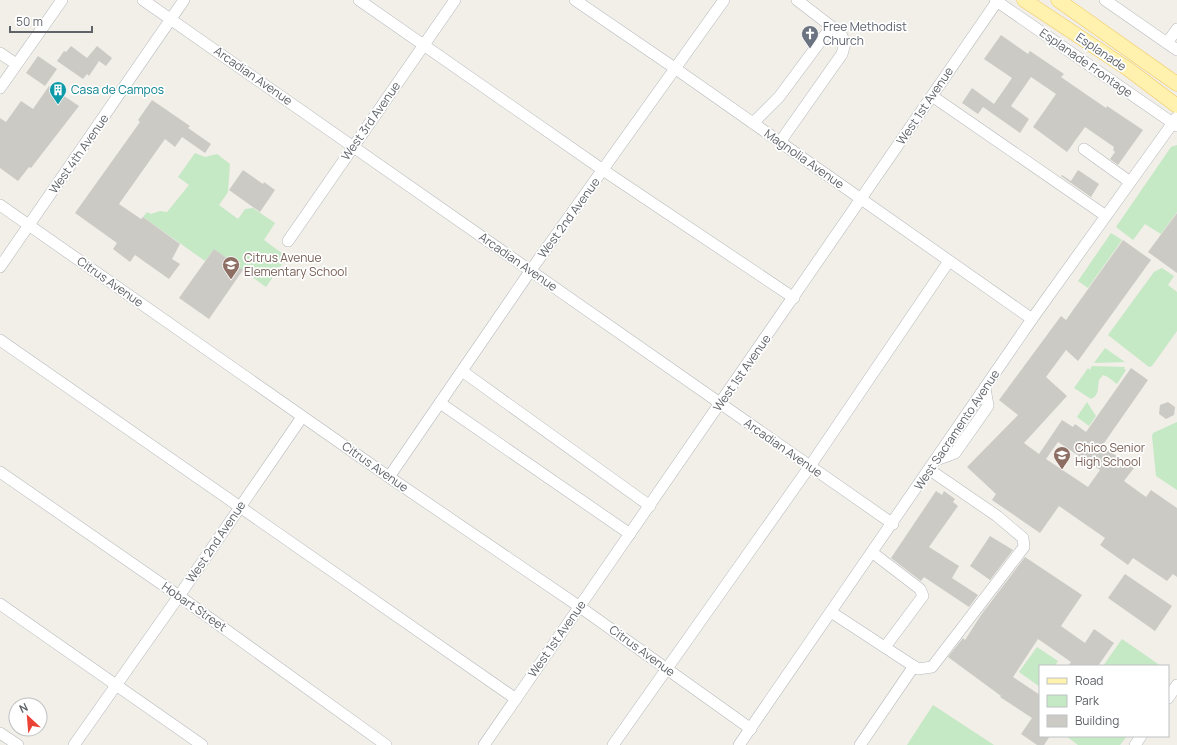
<svg xmlns="http://www.w3.org/2000/svg" width="1177" height="745" viewBox="0 0 1177 745" font-family="Manrope,sans-serif">
<style>
.green{fill:#c5e8c5}
.building{fill:#cccac5;fill-rule:evenodd}
.lines{fill:none;stroke-linecap:round;stroke-linejoin:round}
.minor-casing{stroke:#b5b8bc;stroke-width:12}
.major-casing{stroke:#f2c960;stroke-width:15}
.minor{stroke:#fff;stroke-width:11}
.major{stroke:#fff2af;stroke-width:14}
.labels{text-anchor:middle;stroke-width:3.5;stroke-linejoin:round;paint-order:stroke}
.worship-label{font-size:12px;fill:#5b616d;stroke:#fff;text-anchor:start}
.street-label{font-size:12px;fill:#5f6368;stroke:#fff}
.culture-label{font-size:12px;fill:#0d838f;stroke:#fff;text-anchor:start}
.education-label{font-size:12px;fill:#785e54;stroke:#fff;text-anchor:start}
</style>
<rect width="100%" height="100%" fill="#f1efe8"/>
<g class="green">
<polygon points="1177,145 1177,212 1161,234 1145,224 1133,240 1116,227 1171,147"/>
<polygon points="195,153 205,157 217,154 230,164 228,192 219,205 238,219 245,209 253,208 275,223 264,240 287,257 266,287 214,249 205,261 143,217 147,212 151,214 160,211 167,212 189,185 178,177"/>
<polygon points="1111,233 1122,240 1088,288 1078,281"/>
<polygon points="1162,268 1174,276 1168,285 1177,292 1177,331 1152,366 1149,367 1108,335 1154,272"/>
<polygon points="1105,348 1125,362 1094,363"/>
<path d="M1092 366 1125 367 1124 369 1126 370 1117 384 1108 377 1103 375 1099 380C1097 388 1100 395 1091 399L1074 388 1088 368 1090 370Z"/>
<polygon points="1087,402 1096,416 1089,426 1077,417"/>
<polygon points="1177,422 1177,490 1156,476 1152,436 1153,433"/>
<polygon points="1122,639 1161,666 1103,666"/>
<polygon points="1037,647 1058,661 1055,666 1040,666 1040,687 1019,672"/>
<polygon points="933,705 994,745 907,745"/>
<polygon points="1066,736 1127,736 1120,745 1078,745"/>
</g>
<g class="building">
<polygon points="1001,35 1028,54 1030,51 1064,74 1061,77 1087,95 1106,108 1107,106 1143,130 1118,165 1110,159 1115,152 1113,150 1114,147 1085,127 1067,152 1033,127 1056,94 1031,77 1011,106 1029,119 1020,133 983,107 978,114 962,103 972,88 994,104 1012,78 984,59"/>
<polygon points="71,46 87,58 97,46 112,58 106,66 99,61 89,76 87,74 83,79 57,61 64,51 66,52"/>
<polygon points="38,56 57,69 45,86 26,73"/>
<polygon points="49,86 79,106 31,168 29,167 18,181 0,168 0,118 6,122 21,101 33,109"/>
<polygon points="152,100 190,126 188,128 211,144 205,153 182,137 175,147 165,139 119,204 141,219 143,217 180,244 172,259 180,264 169,279 135,255 130,262 113,249 117,243 75,213 140,122 138,120"/>
<polygon points="243,170 263,184 264,182 275,190 260,212 229,190"/>
<polygon points="1078,170 1099,184 1091,197 1061,176 1062,175 1071,181"/>
<polygon points="1177,213 1177,273 1148,252"/>
<path d="M1123 240 1151 260 1078 361 1066 350 1046 377 1067 396 1024 443 1039 454 1062 420 1073 427 1075 424 1086 432 1131 368 1148 380 1102 446 1134 468 1124 481 1146 497 1151 490 1177 508V577L1173 574 1167 581 1133 558 1128 565 1100 545 1105 538 1059 506 1040 533 992 500 996 494 967 467 1018 415 999 400 1061 316 1066 320ZM1058 442 1100 470 1088 487 1046 459Z"/>
<polygon points="214,249 243,270 209,319 179,298"/>
<polygon points="1168,402 1175,407 1174,415 1166,419 1159,414 1160,405"/>
<polygon points="936,491 942,495 944,491 955,499 953,502 958,506 929,547 959,566 952,578 978,595 969,607 924,577 921,581 891,558"/>
<polygon points="990,536 1013,550 990,580 970,566"/>
<polygon points="1025,557 1082,595 1061,626 1085,643 1094,629 1114,643 1098,666 1068,666 1071,662 1038,639 1013,677 1040,695 1040,736 1050,736 1044,745 1037,745 1021,734 1032,718 1000,697 1001,696 948,657 963,638 965,640 981,615"/>
<polygon points="1125,574 1172,606 1155,631 1108,598"/>
</g>
<g class="lines">
<defs>
<g id="minor">
<polyline points="143,0 893,524"/>
<polyline points="359,0 603,170 794,298"/>
<polyline points="575,0 676,69 1032,319"/>
<polyline points="995,0 1177,126"/>
<polyline points="1105,0 1177,50"/>
<polyline points="1167,43 1177,29"/>
<polyline points="0,53 16,64"/>
<polyline points="0,88 62,0"/>
<polyline points="932,96 1106,216"/>
<polyline points="753,123 779,97 831,27"/>
<polyline points="780,142 842,54 845,43 841,34 797,0"/>
<polyline points="1084,149 1130,182"/>
<polyline points="0,205 389,477 580,607 751,729"/>
<polyline points="288,241 455,0"/>
<polyline points="0,267 184,0"/>
<polyline points="0,340 516,699"/>
<polyline points="462,371 650,506"/>
<polyline points="440,403 630,534"/>
<polyline points="936,460 955,453 988,406 985,388"/>
<polyline points="0,472 179,596 386,745"/>
<polyline points="389,477 531,270 724,0"/>
<polyline points="873,553 920,589 923,596 885,647"/>
<polyline points="0,604 202,745"/>
<polyline points="831,612 918,669 932,667 1024,547 1023,538 997,516 930,470"/>
<polyline points="1168,698 1177,685"/>
<polyline points="0,733 18,745"/>
<polyline points="74,745 179,596 302,417"/>
<polyline points="484,745 998,0"/>
<polyline points="613,745 810,466 949,261"/>
<polyline points="739,745 1032,319 1177,117"/>
<polyline points="860,745 914,666"/>
<polyline points="1135,745 1141,736"/>
</g>
<g id="major">
<polyline points="1024,0 1128,69 1177,106"/>
<polyline points="1058,0 1177,84"/>
</g>
</defs>
<use href="#minor" class="minor-casing"/>
<use href="#major" class="major-casing"/>
<use href="#minor" class="minor"/>
<use href="#major" class="major"/>
</g>
<defs>
<symbol id="church-pin" viewBox="-11 -11 22 30"><path d="M0 17L-7.5 6A9.5 9.5 0 1 1 7.5 6Z" fill="#6b7280" stroke="#fff"/><path d="M-1.2-6h2.4v3.5h3.3v2.4h-3.3V6h-2.4V-.1h-3.3v-2.4h3.3Z" fill="#fff"/></symbol>
<symbol id="building-pin" viewBox="-11 -11 22 30"><path d="M0 17L-7.5 6A9.5 9.5 0 1 1 7.5 6Z" fill="#0f9aa8" stroke="#fff"/><path d="M-4-6H4V6H1V3H-1V6H-4ZM-2.5-4.3h1.7v1.8h-1.7ZM.8-4.3h1.7v1.8H.8ZM-2.5-1h1.7V.8h-1.7ZM.8-1h1.7V.8H.8Z" fill="#fff"/></symbol>
<symbol id="school-pin" viewBox="-11 -11 22 30"><path d="M0 17L-7.5 6A9.5 9.5 0 1 1 7.5 6Z" fill="#8d6e63" stroke="#fff"/><path d="M0-5L7-2L0 1L-7-2ZM-4 1L0 2.5L4 1V4Q0 6-4 4Z" fill="#fff"/></symbol>
</defs>
<g fill-rule="evenodd">
<use href="#church-pin" x="800" y="24" width="20" height="27"/>
<use href="#building-pin" x="48" y="80" width="20" height="27"/>
<use href="#school-pin" x="221" y="255" width="20" height="27"/>
<use href="#school-pin" x="1052" y="445" width="20" height="27"/>
</g>
<g class="labels">
<g class="worship-label">
<text x="823" y="31">Free Methodist<tspan x="823" dy="14">Church</tspan></text>
</g>
<g class="street-label">
<text transform="translate(1101 52) rotate(34)" y="4">Esplanade</text>
<text transform="translate(1086 63) rotate(35)" y="4">Esplanade Frontage</text>
<text transform="translate(253 76) rotate(35)" y="4">Arcadian Avenue</text>
<text transform="translate(925 106) rotate(-56)" y="4">West 1st Avenue</text>
<text transform="translate(371 121) rotate(-55)" y="4">West 3rd Avenue</text>
<text transform="translate(79 154) rotate(-55)" y="4">West 4th Avenue</text>
<text transform="translate(804 159) rotate(35)" y="4">Magnolia Avenue</text>
<text transform="translate(569 218) rotate(-54)" y="4">West 2nd Avenue</text>
<text transform="translate(518 262) rotate(35)" y="4">Arcadian Avenue</text>
<text transform="translate(110 282) rotate(35)" y="4">Citrus Avenue</text>
<text transform="translate(742 373) rotate(-55)" y="4">West 1st Avenue</text>
<text transform="translate(957 430) rotate(-56)" y="4">West Sacramento Avenue</text>
<text transform="translate(783 448) rotate(35)" y="4">Arcadian Avenue</text>
<text transform="translate(375 467) rotate(35)" y="4">Citrus Avenue</text>
<text transform="translate(216 542) rotate(-56)" y="4">West 2nd Avenue</text>
<text transform="translate(194 607) rotate(35)" y="4">Hobart Street</text>
<text transform="translate(557 639) rotate(-55)" y="4">West 1st Avenue</text>
<text transform="translate(642 651) rotate(36)" y="4">Citrus Avenue</text>
</g>
<g class="culture-label">
<text x="71" y="94">Casa de Campos</text>
</g>
<g class="education-label">
<text x="244" y="262">Citrus Avenue<tspan x="244" dy="14">Elementary School</tspan></text>
<text x="1075" y="452">Chico Senior<tspan x="1075" dy="14">High School</tspan></text>
</g>
</g>
<rect x="1039" y="665" width="130" height="72" fill="#ffffff" stroke="#bfc1c3"/>
<rect x="1047" y="678" width="20" height="6" fill="#fff2af" stroke="#bfc1c3"/>
<text x="1075" y="685" font-size="12" fill="#5f6368">Road</text>
<rect x="1047" y="695" width="20" height="12" fill="#c5e8c5" stroke="#bfc1c3"/>
<text x="1075" y="705" font-size="12" fill="#5f6368">Park</text>
<rect x="1047" y="715" width="20" height="12" fill="#cccac5" stroke="#bfc1c3"/>
<text x="1075" y="725" font-size="12" fill="#5f6368">Building</text>
<g transform="translate(28 717) rotate(334)"><circle r="19" fill="#ffffff" stroke="#bfc1c3"/>
<path d="M0-3L7 15L0 10L-7 15Z" fill="#ea4335"/>
<text y="-6" font-size="11" font-weight="bold" text-anchor="middle" fill="#5f6368">N</text>
</g>
<path d="M10 26v6h82v-6" fill="none" stroke="#5f6368" stroke-width="2"/>
<text x="16" y="26" font-size="12" fill="#5f6368" stroke="#ffffff" stroke-width="3" paint-order="stroke">50 m</text>
</svg>
